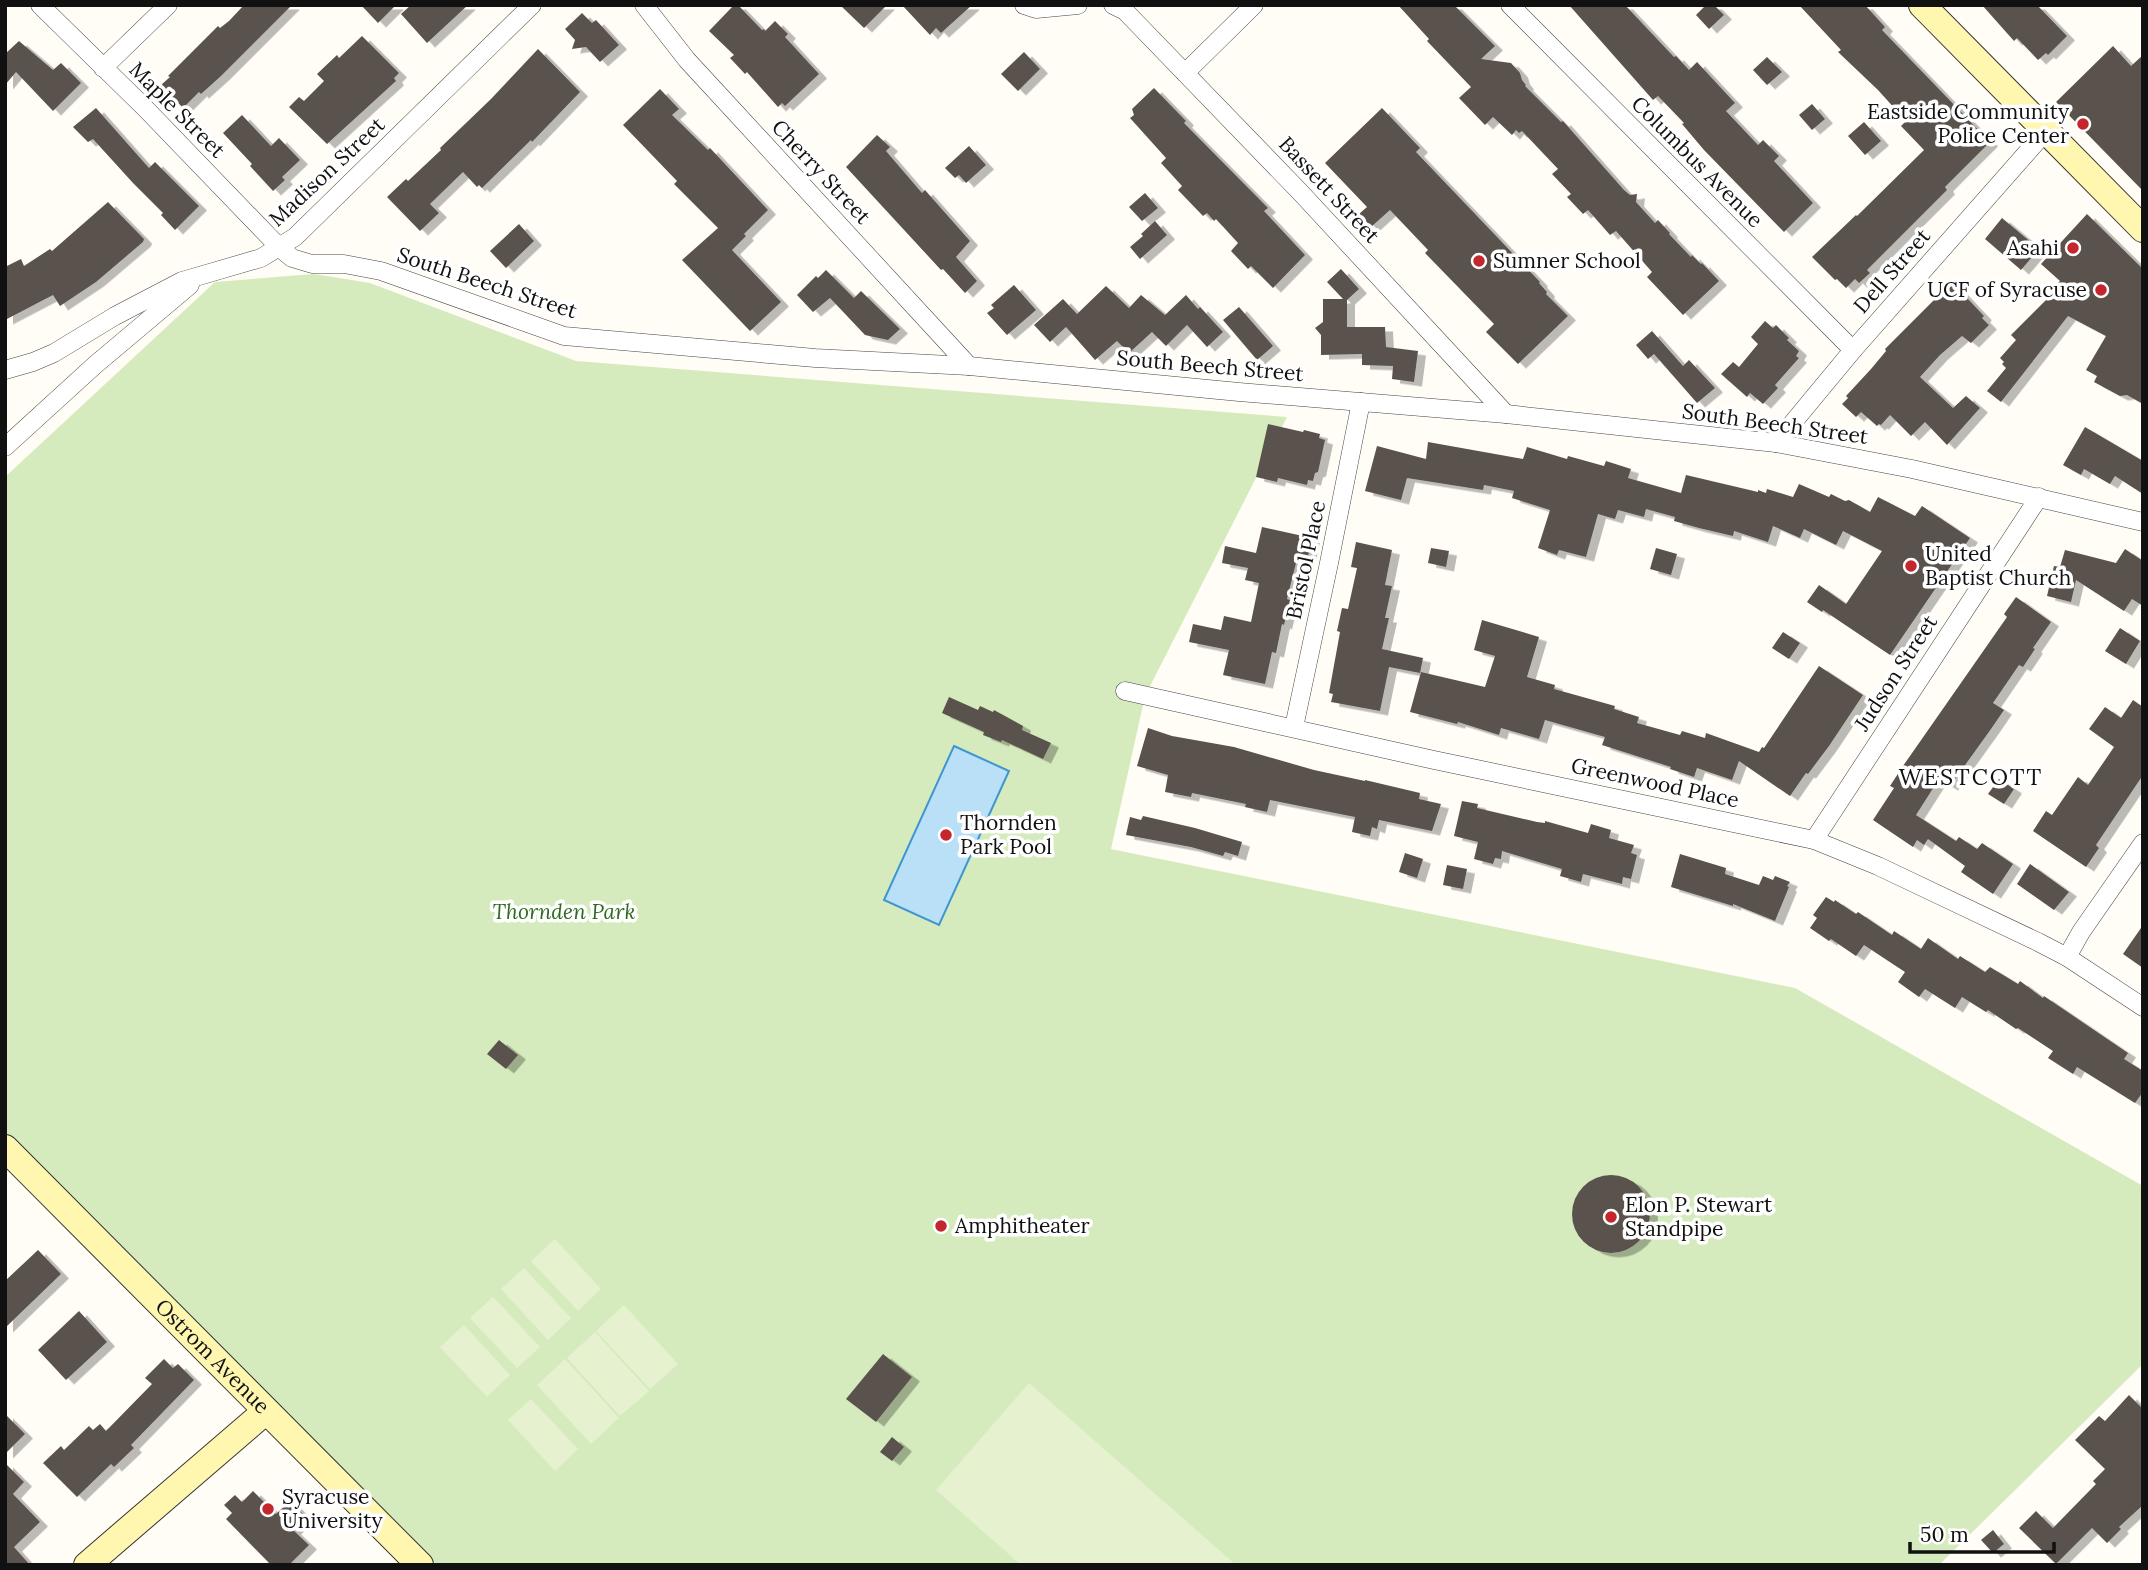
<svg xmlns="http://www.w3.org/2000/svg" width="2148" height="1570" viewBox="0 0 2148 1570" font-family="Lora,serif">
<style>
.green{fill:#d5ebbd}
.pitch{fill:#e6f2cf}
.water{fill:#b9e0f7;stroke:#3f96cf;stroke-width:2}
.building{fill:#5a524d;filter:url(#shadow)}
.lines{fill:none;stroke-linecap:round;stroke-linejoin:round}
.street-casing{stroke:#444;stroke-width:19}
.secondary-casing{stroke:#333;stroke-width:28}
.street{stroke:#fff;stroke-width:18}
.secondary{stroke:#fff6b0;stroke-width:26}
.poi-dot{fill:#c4262e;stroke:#fff;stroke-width:2.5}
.labels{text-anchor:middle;stroke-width:7;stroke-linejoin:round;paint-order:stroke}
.street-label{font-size:21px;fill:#111;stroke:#fff}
.poi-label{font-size:21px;fill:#111;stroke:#fff;text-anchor:start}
.park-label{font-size:21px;font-style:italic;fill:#2f6b1f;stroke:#fff}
.neighbourhood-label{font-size:23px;letter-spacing:2px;fill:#111;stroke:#fff}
</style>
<defs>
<filter id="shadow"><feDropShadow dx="8" dy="4.5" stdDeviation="0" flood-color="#0004"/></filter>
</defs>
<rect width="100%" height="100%" fill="#fffdf5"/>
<polygon class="green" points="314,274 370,283 576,361 1287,417 1145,696 1111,849 1795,988 2143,1186 2143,1364 1939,1565 437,1565 5,1132 5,477 215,282"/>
<g class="pitch">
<polygon points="555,1239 601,1289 578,1311 531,1261"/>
<polygon points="524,1268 571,1318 548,1340 501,1289"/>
<polygon points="493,1297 540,1347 517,1368 470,1318"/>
<polygon points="624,1305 678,1364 650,1389 596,1331"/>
<polygon points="464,1325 510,1375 487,1397 440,1347"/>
<polygon points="595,1332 649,1391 620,1416 567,1358"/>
<polygon points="565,1359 619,1418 591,1444 537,1385"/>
<polygon points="1029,1383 1236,1565 1021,1565 936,1490"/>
<polygon points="531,1399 578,1449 555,1471 508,1420"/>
</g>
<polygon class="water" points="954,746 1009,771 939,925 884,900"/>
<g class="building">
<polygon points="244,5 292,5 221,76 201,94 199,92 183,108 161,85 170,77 168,76 218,26 220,28 229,21"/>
<polygon points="361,5 396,5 378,23"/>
<polygon points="411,5 468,5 427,43 401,14"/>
<polygon points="734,5 738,5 762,30 764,29 765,31 775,21 788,34 785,37 819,74 785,106 782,103 778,107 747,72 745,74 730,58 734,55 709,31"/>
<polygon points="840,5 887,5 864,28"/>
<polygon points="902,5 972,5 941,33 936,28 930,35"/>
<polygon points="1398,5 1454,5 1495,46 1481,59 1511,63 1520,73 1522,80 1526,85 1525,86 1561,122 1563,121 1624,190 1630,195 1637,194 1636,202 1655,223 1658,220 1670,233 1669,234 1691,257 1692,255 1701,264 1702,263 1719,281 1683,315 1647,277 1652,272 1616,231 1610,235 1588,210 1583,214 1567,197 1571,194 1552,174 1558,169 1522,131 1519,133 1516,130 1512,135 1493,117 1485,125 1459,98 1471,87 1427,41 1429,39"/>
<polygon points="1569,5 1625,5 1674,57 1676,56 1689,70 1697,62 1735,103 1726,111 1758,145 1763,140 1779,156 1774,161 1813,203 1784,232 1704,150 1682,124 1684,123 1658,96 1653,100"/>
<polygon points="1706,5 1714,5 1724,15 1709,29 1696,15"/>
<polygon points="1799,5 1865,5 1885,27 1882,30 1990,142 1945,187 1947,190 1867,270 1870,273 1859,283 1855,279 1846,288 1837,279 1835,280 1812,257 1856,215 1857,216 1924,150 1901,126 1906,121 1878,90 1838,52 1841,50"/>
<polygon points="1982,5 2037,5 2067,36 2048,55 2046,53 2038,60 2017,38 2014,41"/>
<polygon points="582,13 592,23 596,20 619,45 600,62 586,47 572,49 575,40 565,29"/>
<polygon points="362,36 399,73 394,78 396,81 327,144 289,107 299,97 304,101 324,81 317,74 337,55 339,58"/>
<polygon points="19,41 53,70 61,63 81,83 53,111 16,72 5,85 5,54"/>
<polygon points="2113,46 2131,66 2143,55 2143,191 2056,102"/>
<polygon points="538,49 580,92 532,142 531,140 482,188 479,185 477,187 463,172 430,204 439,213 420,231 387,197 406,179 408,181 441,150 440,148 491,99"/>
<polygon points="1024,52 1040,69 1018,91 1001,74"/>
<polygon points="1767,57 1782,72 1767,85 1753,70"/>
<polygon points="1154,88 1186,121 1184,123 1268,208 1264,211 1305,255 1273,288 1251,266 1248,269 1231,251 1238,243 1216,219 1214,221 1207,213 1203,216 1178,190 1182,186 1161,163 1166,158 1130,118 1134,115 1132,109"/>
<polygon points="660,89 679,109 672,115 708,150 710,148 768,210 744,234 746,236 732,250 781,302 750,331 682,260 718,228 674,184 677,181 623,125"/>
<polygon points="1812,104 1825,119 1812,130 1799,115"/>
<polygon points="96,108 149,168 155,162 199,206 175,230 161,215 163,213 133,183 93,139 88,142 73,127"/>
<polygon points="1382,108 1420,148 1416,152 1540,282 1539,283 1547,292 1546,294 1568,316 1518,364 1486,332 1494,324 1425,253 1428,250 1390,210 1371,227 1359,214 1367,207 1325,163"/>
<polygon points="242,115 271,146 279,138 300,160 282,177 285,180 273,191 250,166 252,164 223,133"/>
<polygon points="1864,122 1881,141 1865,155 1848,136"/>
<polygon points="877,135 890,147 886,151 922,193 925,190 970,241 956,257 977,281 965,293 943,269 941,270 846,167"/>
<polygon points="969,146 986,165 966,183 959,175 955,178 945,168"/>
<polygon points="1145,193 1158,208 1142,221 1129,207"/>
<polygon points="108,202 144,239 143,242 96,282 60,306 53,295 5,320 5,267 21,259 24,266 50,249 52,251"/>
<polygon points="2087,214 2143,269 2143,404 2127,395 2120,396 2094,382 2097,376 2086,370 2106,336 2068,316 2001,402 1987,391 2006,368 2002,364 2004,362 2000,358 2016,340 2011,335 2048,298 2046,296 2060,281 2041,264"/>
<polygon points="2002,218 2039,249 2021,270 1985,239"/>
<polygon points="1155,221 1167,235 1140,259 1130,247 1143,236 1141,234"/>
<polygon points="519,224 534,241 506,268 490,251"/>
<polygon points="1341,269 1359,289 1347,300 1347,327 1385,327 1386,347 1418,351 1414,382 1392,379 1393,366 1362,365 1362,354 1321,355 1321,335 1315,328 1323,322 1323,299 1343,299 1327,282"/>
<polygon points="826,270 854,298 861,291 900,329 888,340 865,335 830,298 813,312 797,295 816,276 818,278"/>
<polygon points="1952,282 1984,316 1982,318 1989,325 1971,343 1962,336 1940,355 1920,377 1953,408 1966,396 1980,408 1947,445 1925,422 1911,436 1890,415 1881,425 1879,424 1877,426 1861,412 1856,417 1842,404 1848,398 1846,396 1871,369 1886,351 1885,349"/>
<polygon points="1014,285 1036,310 1007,335 987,313 994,308 991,305"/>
<polygon points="1106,286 1129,308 1141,295 1165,315 1186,295 1198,309 1200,307 1223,332 1207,347 1187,325 1166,346 1152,332 1129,353 1117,341 1095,360 1066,327 1050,342 1034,325 1063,299 1077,314"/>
<polygon points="1239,307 1273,346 1257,360 1223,320"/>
<polygon points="1765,321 1773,328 1776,325 1789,338 1787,340 1799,351 1796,356 1799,358 1775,385 1778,388 1763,404 1750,393 1747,397 1721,374 1733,362 1739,367 1758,344 1751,337"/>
<polygon points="1652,331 1683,366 1689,360 1715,388 1697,403 1654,354 1648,359 1636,345"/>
<polygon points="1268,424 1303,432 1304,430 1320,434 1319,438 1325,440 1318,472 1315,473 1313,481 1308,480 1307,485 1278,478 1277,482 1256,477"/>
<polygon points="2085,427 2143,461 2143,494 2115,476 2110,484 2084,469 2081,475 2063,465"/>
<polygon points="1428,442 1523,459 1527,447 1567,459 1568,456 1604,466 1606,461 1631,469 1628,478 1681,493 1686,475 1758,492 1758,490 1766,493 1767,489 1793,497 1799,484 1829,497 1831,494 1845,501 1849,500 1870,512 1878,497 1915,516 1922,506 1970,538 1890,655 1823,610 1822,612 1807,602 1819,585 1846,604 1882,551 1843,531 1836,545 1804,529 1800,538 1773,526 1768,542 1734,531 1733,536 1699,528 1674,521 1675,517 1646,509 1644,517 1618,510 1615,519 1598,514 1586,557 1559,550 1557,555 1538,548 1550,510 1512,498 1514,491 1484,485 1483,490 1407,478 1401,500 1365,491 1377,446 1426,459"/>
<polygon points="1262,527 1312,538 1307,561 1297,559 1287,599 1290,600 1284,625 1282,624 1276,653 1272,652 1265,684 1223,675 1229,650 1189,642 1193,624 1221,630 1224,616 1251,622 1259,583 1245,580 1248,568 1222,563 1225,546 1256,553"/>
<polygon points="1356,542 1392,550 1385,585 1392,586 1385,618 1389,618 1382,649 1423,658 1420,673 1389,667 1380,711 1331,702 1333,694 1329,693 1340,632 1337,631 1342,608 1348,609 1357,568 1351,567"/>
<polygon points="1431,548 1449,551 1446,567 1428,563"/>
<polygon points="1656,548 1677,554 1671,575 1650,569"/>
<polygon points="2125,549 2143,561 2143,606 2132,599 2124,611 2076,580 2071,602 2047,596 2054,566 2060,567 2065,550 2116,563"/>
<polygon points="2016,597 2051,622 2033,648 2035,649 2023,667 2019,665 1993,703 2004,710 1991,729 1950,786 1939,779 1916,815 1956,841 1959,837 1977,849 1982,843 2013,864 1993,894 1961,872 1965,866 1928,839 1924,845 1917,840 1913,847 1873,820 1894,788 1890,786 1903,766 2007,617 2004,614"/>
<polygon points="1482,620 1539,637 1527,677 1555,685 1554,689 1615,706 1614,709 1639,717 1637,723 1680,735 1682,731 1705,738 1706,733 1759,752 1762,747 1764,748 1819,666 1863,695 1829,746 1808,774 1806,773 1790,796 1739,761 1732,780 1697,768 1694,777 1670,769 1671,767 1602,745 1605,737 1545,720 1539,739 1501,728 1499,735 1458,722 1457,724 1410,712 1421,672 1485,687 1495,656 1474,650"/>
<polygon points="2120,628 2140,641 2126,664 2105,651"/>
<polygon points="1783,632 1800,643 1789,659 1772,648"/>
<polygon points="949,697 978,710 980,706 993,712 994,710 1023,726 1022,730 1051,743 1043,759 1002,740 1001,742 983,735 984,732 942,713"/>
<polygon points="2133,700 2143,707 2143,775 2096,845 2099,848 2086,867 2033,831 2046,811 2052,815 2078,777 2088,785 2114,747 2089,729 2105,707 2121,718"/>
<polygon points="1148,728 1172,736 1234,747 1314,770 1365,781 1365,780 1420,793 1419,799 1441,804 1432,831 1379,820 1377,829 1372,827 1370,836 1352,832 1355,817 1270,800 1267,812 1245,807 1246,804 1192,793 1191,797 1165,792 1168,775 1137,766"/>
<polygon points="1999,779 2014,789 2004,804 1988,794"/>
<polygon points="1462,801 1478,804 1477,808 1537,822 1545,823 1545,821 1588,833 1591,824 1611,830 1609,838 1634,845 1631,853 1637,855 1631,879 1623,877 1622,884 1583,874 1581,882 1560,876 1562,869 1502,851 1501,859 1495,858 1493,864 1474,859 1478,842 1454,836"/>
<polygon points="1143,816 1195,828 1242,842 1238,856 1225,852 1223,856 1191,847 1126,835 1130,817 1141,820"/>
<polygon points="1405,853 1423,859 1417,878 1399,872"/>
<polygon points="1680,854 1726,868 1725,874 1759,885 1763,876 1773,880 1775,876 1790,882 1787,886 1789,887 1775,921 1733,904 1733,906 1671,887"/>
<polygon points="2030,864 2069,892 2054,910 2017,884"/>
<polygon points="1447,865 1467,869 1463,889 1443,885"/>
<polygon points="1826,897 1834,902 1835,900 1856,914 1858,912 1892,935 1894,931 1921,949 1928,938 1958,959 1960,956 1985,972 1990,967 2018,984 2020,981 2043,998 2044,996 2128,1053 2124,1059 2143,1071 2143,1092 2135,1103 2077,1067 2073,1074 2048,1058 2053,1051 2018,1028 2016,1029 1988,1010 1986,1012 1962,997 1955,1008 1925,989 1919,997 1898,982 1905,972 1864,945 1856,956 1831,939 1829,941 1810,928 1817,918 1813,915"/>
<polygon points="2143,925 2143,968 2123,954"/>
<polygon points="499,1040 518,1055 506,1069 487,1054"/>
<circle cx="1611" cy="1214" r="39"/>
<polygon points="38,1250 61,1274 5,1328 5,1281"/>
<polygon points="79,1311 107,1342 66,1380 38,1350"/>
<polygon points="883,1354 912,1377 876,1422 846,1399"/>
<polygon points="164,1359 173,1368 178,1364 194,1380 131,1445 134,1448 114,1467 111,1464 77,1497 43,1463 61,1446 64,1450 89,1426 93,1430 100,1424 106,1431 152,1384 145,1378"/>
<polygon points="2129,1395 2143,1409 2143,1505 2119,1527 2121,1529 2107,1543 2092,1528 2056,1564 2019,1528 2036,1511 2053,1528 2096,1484 2093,1481 2105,1469 2075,1440 2099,1416 2105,1421"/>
<polygon points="5,1414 25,1434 5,1454"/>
<polygon points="892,1437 904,1447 892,1461 880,1452"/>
<polygon points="5,1463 24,1482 13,1494 40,1522 14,1547 30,1565 5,1565"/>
<polygon points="253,1491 276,1514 290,1501 306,1517 293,1530 309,1545 289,1565 271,1565 226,1519 232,1513 224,1505 235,1495 242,1502"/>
<polygon points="1993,1530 2004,1544 1993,1553 1981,1540"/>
</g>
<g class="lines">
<defs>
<g id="street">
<polyline points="40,5 145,108 280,248 292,258 312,264 344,264 381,271 564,336 815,358 969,366 1239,392 1506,414 1776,443 1912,469 2143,522"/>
<polyline points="644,5 687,60 969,366"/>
<polyline points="1024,5 1036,9 1078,5"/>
<polyline points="1113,5 1125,11 1301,193 1506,414"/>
<polyline points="1510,5 1853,350"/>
<polyline points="103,68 168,5"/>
<polyline points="1185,73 1254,5"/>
<polyline points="5,370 33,362 54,353 115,316 182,281 261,258 295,237 532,5"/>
<polyline points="1776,443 1853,350 2046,131"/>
<polyline points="5,447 95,365 190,285"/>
<polyline points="1125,691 1434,760 1814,840 1878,866 2038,942 2067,957 2143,1007"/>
<polyline points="1294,727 1329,563 1361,402"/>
<polyline points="1814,840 2039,497"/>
<polyline points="2067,957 2081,932 2143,843"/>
</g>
<g id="secondary">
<polyline points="1922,5 2143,229"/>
<path id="s1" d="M5 1148 420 1565"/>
<polyline points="87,1565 266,1411"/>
</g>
</defs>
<use href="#street" class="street-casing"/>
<use href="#secondary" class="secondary-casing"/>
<use href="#street" class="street"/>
<use href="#secondary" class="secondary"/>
</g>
<g class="poi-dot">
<circle cx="2083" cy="124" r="7"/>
<circle cx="2073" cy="248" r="7"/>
<circle cx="1479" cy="261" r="7"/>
<circle cx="2101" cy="290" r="7"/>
<circle cx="1911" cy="566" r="7"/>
<circle cx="946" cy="835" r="7"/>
<circle cx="1611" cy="1217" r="7"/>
<circle cx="941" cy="1226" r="7"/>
<circle cx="268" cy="1509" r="7"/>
</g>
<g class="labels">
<g class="street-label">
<text transform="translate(177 110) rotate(45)" y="7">Maple Street</text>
<text transform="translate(1697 162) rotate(45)" y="7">Columbus Avenue</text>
<text transform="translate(327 172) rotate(-43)" y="7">Madison Street</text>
<text transform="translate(821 172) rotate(47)" y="7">Cherry Street</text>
<text transform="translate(1329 190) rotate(47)" y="7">Bassett Street</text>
<text transform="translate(1892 271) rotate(-49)" y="7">Dell Street</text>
<text transform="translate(487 283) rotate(18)" y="7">South Beech Street</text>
<text transform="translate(1210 366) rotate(5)" y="7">South Beech Street</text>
<text transform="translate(1775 424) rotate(8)" y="7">South Beech Street</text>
<text transform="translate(1306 560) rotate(-78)" y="7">Bristol Place</text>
<text transform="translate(1896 673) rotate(-57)" y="7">Judson Street</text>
<text transform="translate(1655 783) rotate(12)" y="7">Greenwood Place</text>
<text dy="7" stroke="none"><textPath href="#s1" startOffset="294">Ostrom Avenue</textPath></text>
</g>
<g class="poi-label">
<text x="2069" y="119" text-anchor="end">Eastside Community<tspan x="2069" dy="24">Police Center</tspan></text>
<text x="2059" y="255" text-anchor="end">Asahi</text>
<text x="1493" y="268">Sumner School</text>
<text x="2087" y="297" text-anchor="end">UCF of Syracuse</text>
<text x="1925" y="561">United<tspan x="1925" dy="24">Baptist Church</tspan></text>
<text x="960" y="830">Thornden<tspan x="960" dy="24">Park Pool</tspan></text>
<text x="1625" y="1212">Elon P. Stewart<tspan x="1625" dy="24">Standpipe</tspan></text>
<text x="955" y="1233">Amphitheater</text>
<text x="282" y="1504">Syracuse<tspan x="282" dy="24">University</tspan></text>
</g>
<g class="park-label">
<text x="564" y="919">Thornden Park</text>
</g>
<g class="neighbourhood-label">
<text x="1971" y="785">WESTCOTT</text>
</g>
</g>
<rect width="2148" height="1570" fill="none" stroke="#111111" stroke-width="14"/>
<path d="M1910 1542v10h144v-10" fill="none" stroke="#111111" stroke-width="3.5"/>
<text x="1920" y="1542" font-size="21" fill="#111111" stroke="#ffffff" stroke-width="5" paint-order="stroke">50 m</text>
</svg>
